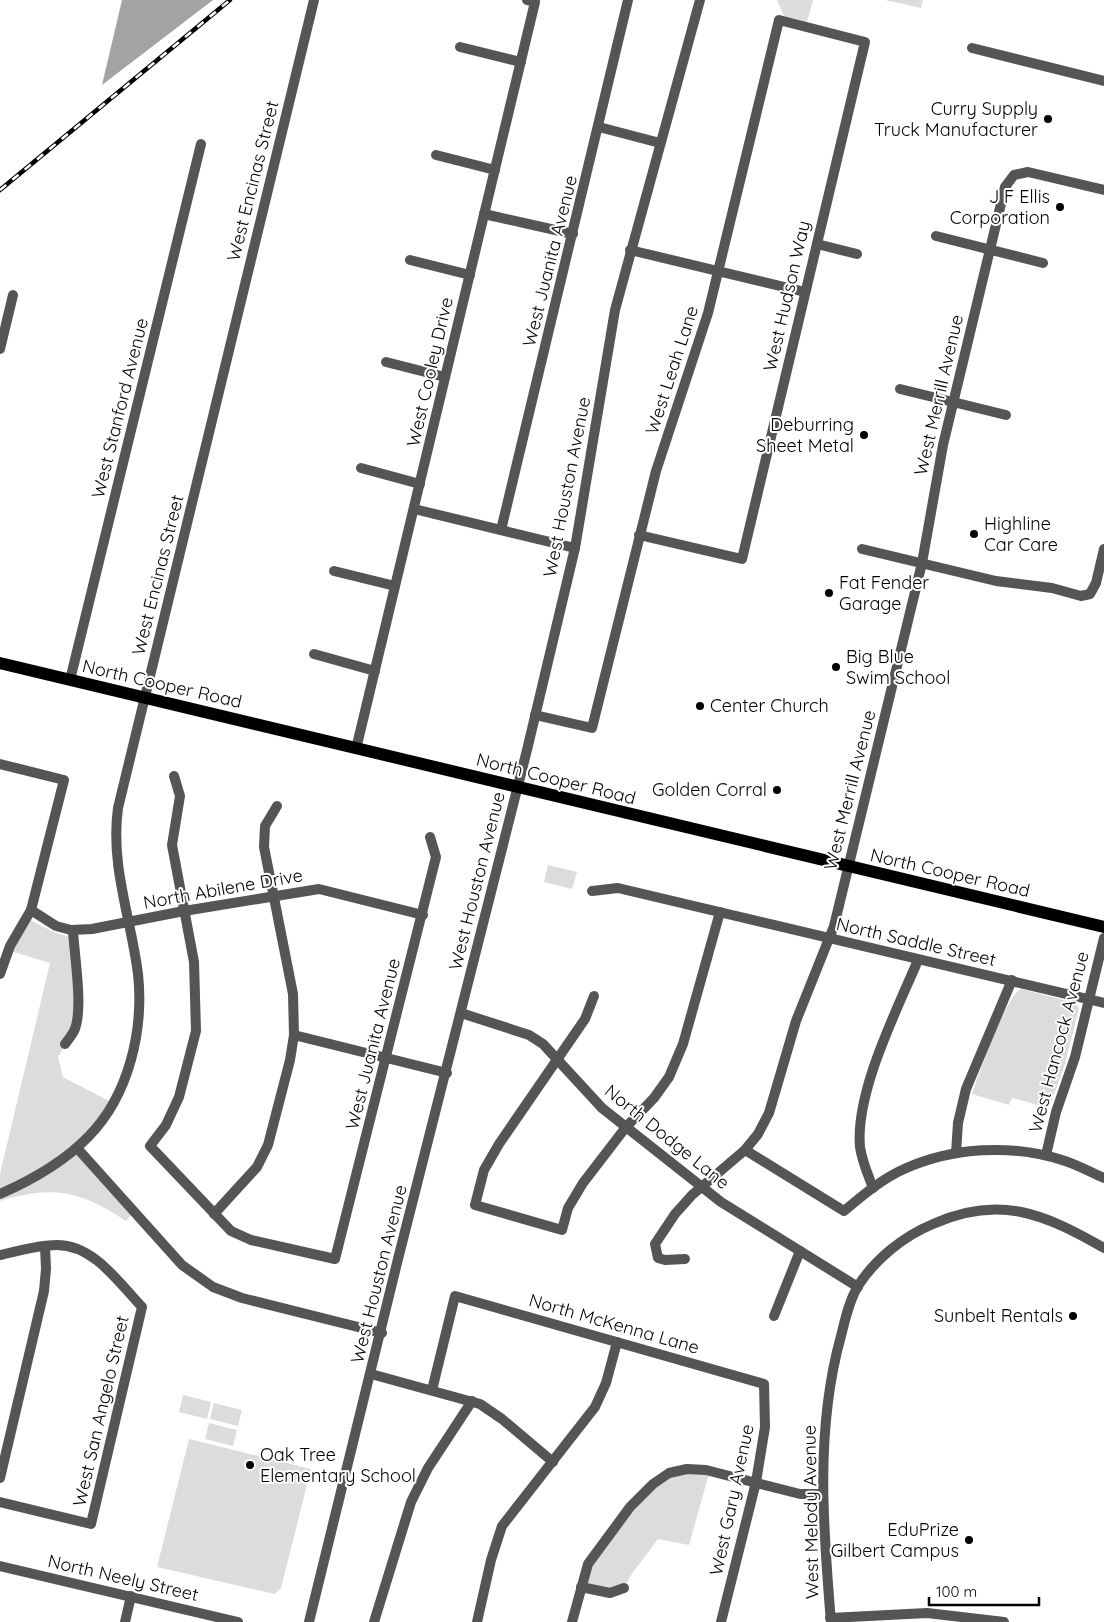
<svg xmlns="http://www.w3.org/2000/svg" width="1104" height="1622" viewBox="0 0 1104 1622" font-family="Quicksand,sans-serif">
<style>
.green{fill:#dcdcdc}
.water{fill:#a3a3a3}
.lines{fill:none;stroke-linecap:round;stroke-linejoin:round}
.minor{stroke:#555;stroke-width:10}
.major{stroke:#000;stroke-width:12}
.rail-casing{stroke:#000;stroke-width:4.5}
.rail{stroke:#fff;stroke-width:2.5;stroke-dasharray:8;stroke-linecap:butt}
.poi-dot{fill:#000;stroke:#fff;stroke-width:2}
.labels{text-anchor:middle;stroke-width:4;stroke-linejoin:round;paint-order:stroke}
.poi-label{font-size:18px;fill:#000;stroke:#fff;text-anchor:end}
.street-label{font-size:18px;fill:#000;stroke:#fff}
</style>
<rect width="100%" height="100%" fill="#fff"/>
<g class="green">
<polygon points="777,0 813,0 807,22 784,16"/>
<polygon points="885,0 923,0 921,8"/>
<polygon points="548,865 577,872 572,889 544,882"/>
<path d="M30 920 56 933 71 937 77 1005 73 1032 58 1057 63 1077 109 1101 94 1125 77 1145 136 1210 126 1221C80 1191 54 1185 0 1201V1174L50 963 11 951Z"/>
<path d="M1021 989 1075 1003 1079 1008 1065 1064 1049 1108 1012 1098 1009 1105 972 1094C979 1074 1005 997 1021 989Z"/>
<polygon points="183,1395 211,1402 207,1419 179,1412"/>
<polygon points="214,1403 242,1410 238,1426 210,1419"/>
<polygon points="209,1423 237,1430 233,1446 205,1439"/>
<polygon points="189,1439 311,1469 281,1588 275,1594 157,1567"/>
<polygon points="710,1470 689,1545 658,1539 631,1575 624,1588 610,1593 581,1587 605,1540 669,1473"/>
</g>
<polygon class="water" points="122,0 213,0 102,85"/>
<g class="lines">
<g class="minor">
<polyline points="460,47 521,62"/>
<polyline points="972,48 1104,81"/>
<polyline points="599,127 660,143"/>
<polyline points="436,155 495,170"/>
<polyline points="484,214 573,234"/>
<polyline points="936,236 1043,263"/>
<polyline points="817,244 857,254"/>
<polyline points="630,250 805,292"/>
<polyline points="410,260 470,275"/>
<polyline points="0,349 13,295"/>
<polyline points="386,362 445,377"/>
<polyline points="900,389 1006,415"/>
<polyline points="361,468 420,484"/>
<polyline points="414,509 575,548"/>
<polyline points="501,530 628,0"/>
<polyline points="862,549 996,581 1052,588 1081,596 1090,594 1096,583 1104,549"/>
<polyline points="334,571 395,586"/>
<polyline points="314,654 375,671"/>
<polyline points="70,680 201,144"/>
<polyline points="535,715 592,728 656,471 708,313 779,20 865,42 742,559 639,535"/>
<polyline points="356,749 535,2 527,0"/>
<polyline points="0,764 64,780 31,910 10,946 0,974"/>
<polyline points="174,776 180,796 172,845 194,962 196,1031 179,1097 166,1125 150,1146 231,1231 251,1240 335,1259 436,857 430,837"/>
<polyline points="592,891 618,888 1104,1003"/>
<polyline points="31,910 56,926 71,930 92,929 184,911 319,889 423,915"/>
<polyline points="594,996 585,1019 499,1144 484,1170 475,1205 562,1230 568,1208 583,1183 626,1127 654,1098 669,1077 683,1044 720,912"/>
<polyline points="461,1013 529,1035 543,1044 602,1108 721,1202 858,1287"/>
<polyline points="294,1035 447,1073"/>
<path d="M65 1044C68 1040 72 1035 74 1031 84 1011 74 954 73 930"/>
<polyline points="77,1148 182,1265 213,1287 242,1298 382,1333"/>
<path d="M745 1150 844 1211C863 1195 882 1179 904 1169 953 1147 1011 1144 1062 1160 1076 1164 1090 1172 1104 1178"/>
<polyline points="956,1153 958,1123 966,1089 1012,980"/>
<polyline points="1046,1155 1056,1112 1075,1057 1104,938"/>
<path d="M873 1188C868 1175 862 1161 860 1147 855 1092 897 1010 918 960"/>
<path d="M0 1194C32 1180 65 1161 89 1136 129 1095 144 1030 138 974 131 918 110 865 118 808L314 0"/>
<polyline points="214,1214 257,1167 268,1145 290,1060 294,1035 293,994 264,847 265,826 277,806"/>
<path d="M0 1255C18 1251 38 1245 57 1245 94 1245 119 1283 142 1307L91 1524 0 1502"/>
<polyline points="685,1259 665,1260 658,1258 655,1244 675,1214 692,1195 745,1150 758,1134 769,1113 796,1021 834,926 922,563 943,445 1005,187 1014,175 1028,172 1104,190"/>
<polyline points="774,1316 800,1251"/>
<polyline points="371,1374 480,1404 502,1419 553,1462"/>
<polyline points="432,1390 455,1296 764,1384 765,1427 756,1482 721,1622"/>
<polyline points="0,1478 44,1291 46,1269 45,1246"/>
<polyline points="0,1566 238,1622"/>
<polyline points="581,1587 610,1593 624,1588"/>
<polyline points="830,1618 927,1613 1004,1622"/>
<polyline points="125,1622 131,1596"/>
<polyline points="309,1622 398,1259 527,750 575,548 615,310 700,0"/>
<polyline points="374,1622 411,1502 428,1468 472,1401"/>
<polyline points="477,1622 491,1560 502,1526 595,1407 606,1383 617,1342"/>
<polyline points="572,1622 588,1564 630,1507 653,1484 669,1473 687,1469 706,1470 800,1494 823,1494"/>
<path d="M831 1622C823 1527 815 1429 841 1336 845 1320 849 1301 858 1286 875 1259 904 1236 933 1224 999 1194 1045 1214 1104 1248"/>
</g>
<polyline class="major" points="0,663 1104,927"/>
<defs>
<polyline id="rail" points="0,190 230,0"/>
</defs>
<use href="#rail" class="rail-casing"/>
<use href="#rail" class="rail"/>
</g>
<g class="poi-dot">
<circle cx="1048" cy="119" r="5"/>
<circle cx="1060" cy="207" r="5"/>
<circle cx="864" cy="435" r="5"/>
<circle cx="974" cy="534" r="5"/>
<circle cx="829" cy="593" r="5"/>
<circle cx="836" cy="667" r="5"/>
<circle cx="700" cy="706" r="5"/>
<circle cx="777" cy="790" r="5"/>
<circle cx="1073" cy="1316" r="5"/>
<circle cx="250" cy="1465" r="5"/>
<circle cx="969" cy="1540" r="5"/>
</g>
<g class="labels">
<g class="poi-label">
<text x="1038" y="115">Curry Supply<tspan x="1038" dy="21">Truck Manufacturer</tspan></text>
<text x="1050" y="203">J F Ellis<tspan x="1050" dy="21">Corporation</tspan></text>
<text x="854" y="431">Deburring<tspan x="854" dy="21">Sheet Metal</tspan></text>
<text x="984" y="530" text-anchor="start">Highline<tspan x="984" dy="21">Car Care</tspan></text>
<text x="839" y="589" text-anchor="start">Fat Fender<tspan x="839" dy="21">Garage</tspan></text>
<text x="846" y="663" text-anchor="start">Big Blue<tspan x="846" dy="21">Swim School</tspan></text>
<text x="710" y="712" text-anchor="start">Center Church</text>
<text x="767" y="796">Golden Corral</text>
<text x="1063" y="1322">Sunbelt Rentals</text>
<text x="260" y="1461" text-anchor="start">Oak Tree<tspan x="260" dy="21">Elementary School</tspan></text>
<text x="959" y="1536">EduPrize<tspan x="959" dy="21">Gilbert Campus</tspan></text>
</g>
<g class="street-label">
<text transform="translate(253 181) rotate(-76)" y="6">West Encinas Street</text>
<text transform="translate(550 261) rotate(-76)" y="6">West Juanita Avenue</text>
<text transform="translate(787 296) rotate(-77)" y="6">West Hudson Way</text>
<text transform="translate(672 370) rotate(-72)" y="6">West Leah Lane</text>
<text transform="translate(430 372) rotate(-77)" y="6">West Cooley Drive</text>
<text transform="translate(939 395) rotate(-77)" y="6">West Merrill Avenue</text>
<text transform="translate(120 408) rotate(-76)" y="6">West Stanford Avenue</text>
<text transform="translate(567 487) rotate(-79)" y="6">West Houston Avenue</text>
<text transform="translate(158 575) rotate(-76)" y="6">West Encinas Street</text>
<text transform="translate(162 684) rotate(13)" y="6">North Cooper Road</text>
<text transform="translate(556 779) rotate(14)" y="6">North Cooper Road</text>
<text transform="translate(850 790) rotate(-76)" y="6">West Merrill Avenue</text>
<text transform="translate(950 873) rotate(13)" y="6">North Cooper Road</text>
<text transform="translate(477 881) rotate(-76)" y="6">West Houston Avenue</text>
<text transform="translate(223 889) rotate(-10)" y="6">North Abilene Drive</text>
<text transform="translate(916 942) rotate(13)" y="6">North Saddle Street</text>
<text transform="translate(1059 1042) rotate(-75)" y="6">West Hancock Avenue</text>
<text transform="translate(373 1044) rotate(-76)" y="6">West Juanita Avenue</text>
<text transform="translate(667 1137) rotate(39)" y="6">North Dodge Lane</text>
<text transform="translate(379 1274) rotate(-76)" y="6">West Houston Avenue</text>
<text transform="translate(614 1324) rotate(16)" y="6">North McKenna Lane</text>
<text transform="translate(101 1411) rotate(-77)" y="6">West San Angelo Street</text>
<text transform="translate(732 1500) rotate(-78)" y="6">West Gary Avenue</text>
<text transform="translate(811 1512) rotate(-91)" y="6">West Melody Avenue</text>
<text transform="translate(123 1578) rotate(13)" y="6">North Neely Street</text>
</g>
</g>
<path d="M929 1597v8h110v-8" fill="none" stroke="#000000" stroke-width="2.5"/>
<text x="936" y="1597" font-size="15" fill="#000000" stroke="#ffffff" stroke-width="4" paint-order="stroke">100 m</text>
</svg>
